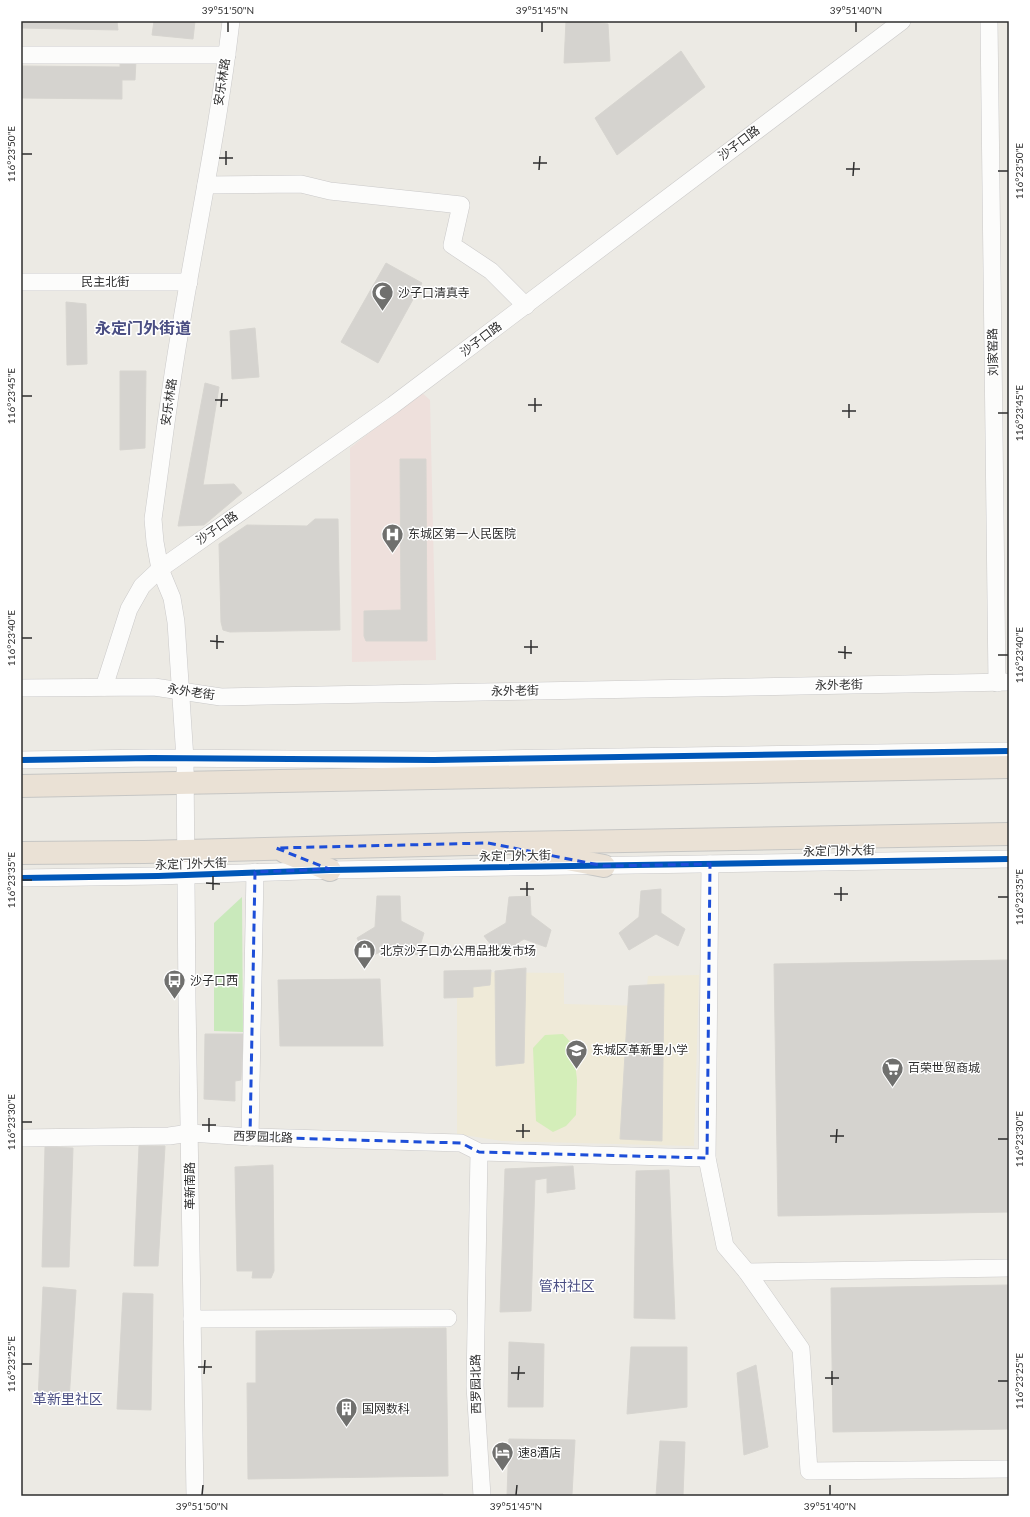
<svg xmlns="http://www.w3.org/2000/svg" width="1030" height="1517" viewBox="0 0 1030 1517" font-family="Lato,'Noto Sans SC',sans-serif">
<style>
.education{fill:#efead8}
.medical{fill:#eee0dc}
.green{fill:#c9e9bb}
.pitch{fill:#d4eeb9}
.building{fill:#d5d3cf;stroke:#d7d5d0}
.lines{fill:none;stroke-linecap:round;stroke-linejoin:round}
.minor-casing{stroke:#cac9c9;stroke-width:18}
.highway-casing{stroke:#c6c6c4;stroke-width:24}
.minor{stroke:#fcfcfb;stroke-width:17}
.highway{stroke:#eae1d5;stroke-width:22}
.cycleway-casing{stroke:#fff;stroke-width:8}
.cycleway{stroke:#0057b8;stroke-width:6}
.marked{fill:none;stroke:#1d4ed8;stroke-width:3;stroke-dasharray:8 5;stroke-linejoin:round}
.ticks{fill:none;stroke:#2e2e2e;stroke-width:1.5}
.labels{text-anchor:middle;stroke-width:3;stroke-linejoin:round;paint-order:stroke}
.street-label{font-size:12px;fill:#2e2e2e;stroke:#fff}
.poi-label{font-size:12px;fill:#2e2e2e;stroke:#fff;text-anchor:start}
.quarter-label{font-size:14px;fill:#4a4e83;stroke:#fff}
.district-label{font-size:16px;font-weight:bold;fill:#4a4e83;stroke:#fff}
.neatline{fill:none;stroke:#2e2e2e;stroke-width:1.5}
.ticks-label{font-size:10px;text-anchor:middle;fill:#2e2e2e}
</style>
<rect width="100%" height="100%" fill="#eceae4"/>
<polygon class="education" points="457,972 564,973 564,1004 645,1006 648,976 699,975 694,1146 502,1141 457,1134"/>
<polygon class="medical" points="421,392 430,400 436,660 352,662 350,448"/>
<polygon class="green" points="242,897 243,1032 214,1031 214,923"/>
<polygon class="pitch" points="563,1034 573,1045 577,1080 576,1115 566,1126 553,1132 536,1121 533,1048 545,1035"/>
<g class="building">
<polygon points="21,21 117,21 118,30 21,28"/>
<polygon points="154,21 195,21 193,39 152,35"/>
<polygon points="566,21 585,21 608,24 610,61 564,63"/>
<polygon points="681,51 705,87 617,155 595,118"/>
<polygon points="120,60 136,60 135,80 122,80 122,99 21,98 21,66 120,67"/>
<polygon points="386,263 422,283 378,363 341,342"/>
<polygon points="66,302 86,304 87,364 67,365"/>
<polygon points="255,328 259,377 232,379 230,331"/>
<polygon points="120,371 146,371 145,448 120,450"/>
<polygon points="205,383 219,387 203,485 234,484 242,493 204,525 178,526"/>
<polygon points="400,459 426,459 427,641 366,641 364,636 364,611 401,610"/>
<polygon points="315,519 338,519 340,630 230,632 223,630 221,622 219,544 247,525 307,526"/>
<polygon points="661,889 661,913 685,929 678,946 656,934 629,950 619,933 639,917 641,891"/>
<polygon points="377,896 400,896 401,921 424,933 417,955 396,945 367,958 357,938 375,927"/>
<polygon points="530,896 531,915 551,930 546,947 524,939 499,955 484,936 506,923 509,897"/>
<polygon points="1009,960 1009,1212 778,1216 774,964"/>
<polygon points="526,968 524,1063 496,1066 495,971"/>
<polygon points="491,970 490,985 473,987 473,997 444,998 444,971"/>
<polygon points="380,979 383,1046 280,1046 278,980"/>
<polygon points="664,984 662,1141 620,1139 629,986"/>
<polygon points="205,1034 243,1034 241,1080 235,1081 235,1101 204,1099"/>
<polygon points="139,1146 165,1146 158,1266 134,1266"/>
<polygon points="45,1147 73,1148 69,1267 42,1267"/>
<polygon points="273,1165 274,1271 271,1278 252,1278 253,1271 237,1271 235,1167"/>
<polygon points="573,1166 575,1189 547,1193 547,1178 535,1180 531,1311 500,1312 505,1169"/>
<polygon points="669,1170 675,1319 634,1318 636,1171"/>
<polygon points="1009,1285 1009,1429 833,1432 831,1288"/>
<polygon points="43,1287 76,1290 69,1401 38,1401"/>
<polygon points="123,1293 153,1294 151,1410 117,1409"/>
<polygon points="446,1328 448,1476 248,1479 247,1383 256,1383 256,1331"/>
<polygon points="509,1342 544,1344 543,1407 508,1407"/>
<polygon points="631,1347 687,1347 687,1407 627,1414"/>
<polygon points="756,1365 768,1447 744,1455 737,1373"/>
<polygon points="509,1439 575,1440 572,1494 564,1496 507,1496"/>
<polygon points="660,1441 685,1442 683,1496 656,1496"/>
<polygon points="443,1494 443,1496 297,1496"/>
</g>
<g class="lines">
<defs>
<g id="minor">
<polyline points="989,21 997,683"/>
<polyline points="21,55 227,55"/>
<polyline points="206,185 301,184 330,191 461,205 452,245 491,271 526,306"/>
<polyline points="21,282 189,282"/>
<polyline points="104,687 129,609 142,586 160,569 393,405 902,21"/>
<polyline points="21,688 154,687 221,697 1009,682"/>
<polyline points="21,760 152,758 434,760 1009,751"/>
<polyline points="710,864 707,1158 725,1246 747,1272 801,1349 809,1471 1009,1469"/>
<polyline points="21,878 158,876 330,870 1009,859"/>
<polyline points="250,1137 255,872"/>
<polyline points="21,1138 169,1136 190,1133 250,1137 461,1143 479,1152 707,1158"/>
<polyline points="479,1152 475,1386 482,1496"/>
<polyline points="747,1272 1009,1268"/>
<polyline points="192,1319 448,1318"/>
<path d="M195 1496 187 1001 185 759 176 622 172 598 160 569 155 542 153 519C162 456 169 393 180 331 197 228 219 125 231 21"/>
</g>
<g id="highway">
<polyline points="21,786 1009,767"/>
<polyline points="285,852 330,870"/>
<polyline points="531,852 604,866"/>
<polyline points="21,853 144,852 514,843 1009,834"/>
</g>
</defs>
<use href="#minor" class="minor-casing"/>
<use href="#highway" class="highway-casing"/>
<use href="#minor" class="minor"/>
<use href="#highway" class="highway"/>
<defs>
<g id="cycleway">
<polyline points="21,760 152,758 434,760 1009,751"/>
<polyline points="21,878 158,876 330,870 1009,859"/>
</g>
</defs>
<use href="#cycleway" class="cycleway-casing"/>
<use href="#cycleway" class="cycleway"/>
</g>
<path class="marked" d="M488 843 604 866 710 864 707 1158 479 1152 461 1143 250 1137 255 872 329 869 276 848Z"/>
<path class="ticks" d="M228 32V22M542 32V22M856 32V22M22 154H32M219 158H233M533 163H547M226 165V151M846 169H860M539 170 540 156M998 171H1008M853 176 854 162M22 396H32M215 400H228M528 405H542M221 407 222 393M842 411H856M535 412V398M998 413H1008M849 418V404M22 638H32M210 641 224 642M524 647H538M217 649V635M838 652 852 653M531 654V640M998 655H1008M845 659V646M22 880H32M206 883 220 884M520 889H534M213 890V876M834 894H848M527 896V882M998 897H1008M841 901V887M22 1122H32M202 1125H216M516 1131H530M209 1132V1118M830 1136H844M523 1138V1124M998 1139H1008M836 1143 837 1129M22 1364H32M198 1367H212M511 1373H525M204 1374 205 1360M825 1378H839M518 1380 519 1366M998 1381H1008M832 1385V1371M202 1495 203 1485M516 1495 517 1485M830 1495V1485"/>
<defs>
<symbol id="mosque-pin" viewBox="-11 -11 22 30"><path d="M0 17L-7.5 6A9.5 9.5 0 1 1 7.5 6Z" fill="#70706e" stroke="#fff"/><path d="M3.5-4.9A6 6 0 1 0 3.5 4.9A5 5 0 1 1 3.5-4.9Z" fill="#fff"/></symbol>
<symbol id="hospital-pin" viewBox="-11 -11 22 30"><path d="M0 17L-7.5 6A9.5 9.5 0 1 1 7.5 6Z" fill="#70706e" stroke="#fff"/><path d="M-5-5h3v3.5h4V-5h3V5h-3V1.5h-4V5h-3Z" fill="#fff"/></symbol>
<symbol id="shop-pin" viewBox="-11 -11 22 30"><path d="M0 17L-7.5 6A9.5 9.5 0 1 1 7.5 6Z" fill="#70706e" stroke="#fff"/><path d="M-5-2.5h2.3a2.7 3.5 0 0 1 5.4 0H5L5.5 6h-11ZM-1.5-2.5h3a1.5 2.3 0 0 0-3 0Z" fill="#fff"/></symbol>
<symbol id="bus-pin" viewBox="-11 -11 22 30"><path d="M0 17L-7.5 6A9.5 9.5 0 1 1 7.5 6Z" fill="#70706e" stroke="#fff"/><path d="M-5-6H5V4H4V6H2V4H-2V6H-4V4H-5ZM-3.5-4V0h7V-4ZM-3.5 1.2v1.5H-2V1.2ZM2 1.2v1.5H3.5V1.2Z" fill="#fff"/></symbol>
<symbol id="school-pin" viewBox="-11 -11 22 30"><path d="M0 17L-7.5 6A9.5 9.5 0 1 1 7.5 6Z" fill="#70706e" stroke="#fff"/><path d="M0-5L7-2L0 1L-7-2ZM-4 1L0 2.5L4 1V4Q0 6-4 4Z" fill="#fff"/></symbol>
<symbol id="supermarket-pin" viewBox="-11 -11 22 30"><path d="M0 17L-7.5 6A9.5 9.5 0 1 1 7.5 6Z" fill="#70706e" stroke="#fff"/><path d="M-6-5.5h2.5l.6 2H6L4.5 2H-2.5L-4.4-4H-6ZM-1.5 3.2a1.3 1.3 0 1 0 .1 0ZM3 3.2a1.3 1.3 0 1 0 .1 0Z" fill="#fff"/></symbol>
<symbol id="building-pin" viewBox="-11 -11 22 30"><path d="M0 17L-7.5 6A9.5 9.5 0 1 1 7.5 6Z" fill="#70706e" stroke="#fff"/><path d="M-4-6H4V6H1V3H-1V6H-4ZM-2.5-4.3h1.7v1.8h-1.7ZM.8-4.3h1.7v1.8H.8ZM-2.5-1h1.7V.8h-1.7ZM.8-1h1.7V.8H.8Z" fill="#fff"/></symbol>
<symbol id="hotel-pin" viewBox="-11 -11 22 30"><path d="M0 17L-7.5 6A9.5 9.5 0 1 1 7.5 6Z" fill="#70706e" stroke="#fff"/><path d="M-6-4.5h1.5V1H6V5H4.5V3h-9V5H-6ZM-4 0a1.8 1.8 0 1 1 3.6 0ZM.5 0V-2.5h3Q6-2.5 6 0Z" fill="#fff"/></symbol>
</defs>
<g fill-rule="evenodd">
<use href="#mosque-pin" x="370" y="280" width="25" height="34"/>
<use href="#hospital-pin" x="380" y="522" width="25" height="34"/>
<use href="#shop-pin" x="352" y="938" width="25" height="34"/>
<use href="#bus-pin" x="162" y="968" width="25" height="34"/>
<use href="#school-pin" x="564" y="1038" width="25" height="34"/>
<use href="#supermarket-pin" x="880" y="1056" width="25" height="34"/>
<use href="#building-pin" x="334" y="1396" width="25" height="34"/>
<use href="#hotel-pin" x="490" y="1440" width="25" height="34"/>
</g>
<g class="labels">
<g class="street-label">
<text transform="translate(222 82) rotate(-81)" y="4">安乐林路</text>
<text transform="translate(739 143) rotate(-37)" y="4">沙子口路</text>
<text x="105" y="286">民主北街</text>
<text transform="translate(481 339) rotate(-37)" y="4">沙子口路</text>
<text transform="translate(993 352) rotate(-91)" y="4">刘家窑路</text>
<text transform="translate(169 402) rotate(-82)" y="4">安乐林路</text>
<text transform="translate(217 528) rotate(-35)" y="4">沙子口路</text>
<text transform="translate(839 685) rotate(-1)" y="4">永外老街</text>
<text transform="translate(515 691) rotate(-1)" y="4">永外老街</text>
<text transform="translate(191 692) rotate(8)" y="4">永外老街</text>
<text transform="translate(839 851) rotate(-1)" y="4">永定门外大街</text>
<text transform="translate(515 856) rotate(-1)" y="4">永定门外大街</text>
<text transform="translate(191 864) rotate(-2)" y="4">永定门外大街</text>
<text transform="translate(263 1137) rotate(2)" y="4">西罗园北路</text>
<text transform="translate(190 1186) rotate(-90)" y="4">革新南路</text>
<text transform="translate(476 1384) rotate(-91)" y="4">西罗园北路</text>
</g>
<g class="poi-label">
<text x="398" y="297">沙子口清真寺</text>
<text x="408" y="538">东城区第一人民医院</text>
<text x="380" y="955">北京沙子口办公用品批发市场</text>
<text x="190" y="985">沙子口西</text>
<text x="592" y="1054">东城区革新里小学</text>
<text x="908" y="1072">百荣世贸商城</text>
<text x="362" y="1413">国网数科</text>
<text x="518" y="1457">速8酒店</text>
</g>
<g class="quarter-label">
<text x="567" y="1291">管村社区</text>
<text x="68" y="1404">革新里社区</text>
</g>
<g class="district-label">
<text x="143" y="334">永定门外街道</text>
</g>
</g>
<rect width="1030" height="1517" fill="none" stroke="#ffffff" stroke-width="44"/>
<rect x="22" y="22" width="986" height="1473" class="neatline"/>
<g class="ticks-label">
<text x="228" y="14">39°51'50"N</text>
<text x="542" y="14">39°51'45"N</text>
<text x="856" y="14">39°51'40"N</text>
<text transform="translate(11 154) rotate(-90)" y="4">116°23'50"E</text>
<text transform="translate(1019 171) rotate(-90)" y="4">116°23'50"E</text>
<text transform="translate(11 396) rotate(-90)" y="4">116°23'45"E</text>
<text transform="translate(1019 413) rotate(-90)" y="4">116°23'45"E</text>
<text transform="translate(11 638) rotate(-90)" y="4">116°23'40"E</text>
<text transform="translate(1019 655) rotate(-90)" y="4">116°23'40"E</text>
<text transform="translate(11 880) rotate(-90)" y="4">116°23'35"E</text>
<text transform="translate(1019 897) rotate(-90)" y="4">116°23'35"E</text>
<text transform="translate(11 1122) rotate(-90)" y="4">116°23'30"E</text>
<text transform="translate(1019 1139) rotate(-90)" y="4">116°23'30"E</text>
<text transform="translate(11 1364) rotate(-90)" y="4">116°23'25"E</text>
<text transform="translate(1019 1381) rotate(-90)" y="4">116°23'25"E</text>
<text x="202" y="1510">39°51'50"N</text>
<text x="516" y="1510">39°51'45"N</text>
<text x="830" y="1510">39°51'40"N</text>
</g>
</svg>
